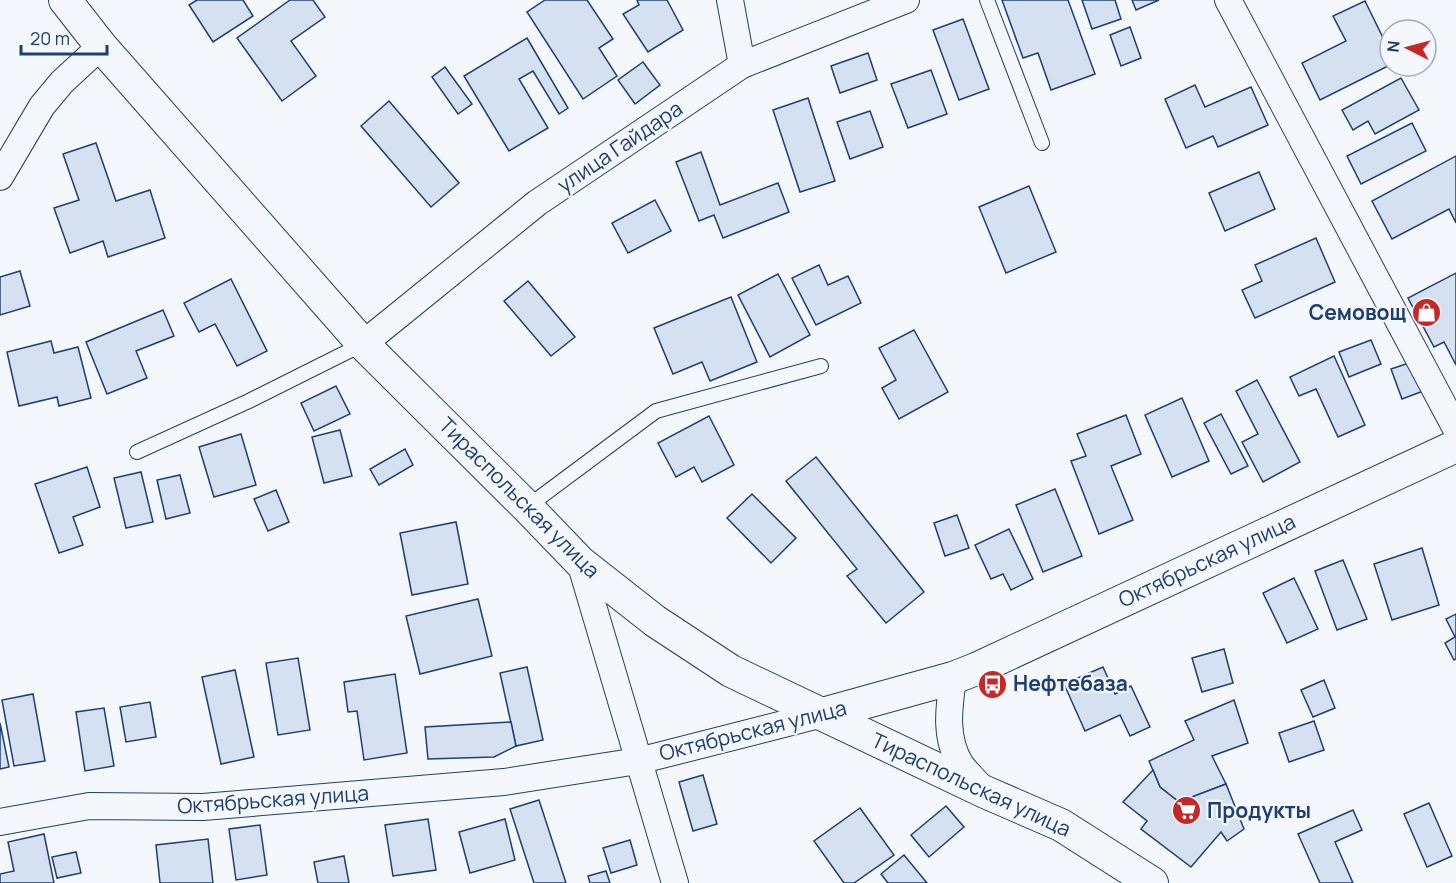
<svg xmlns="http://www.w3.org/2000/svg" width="1456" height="883" viewBox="0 0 1456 883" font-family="Manrope,sans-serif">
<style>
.building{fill:#d5e0f0;stroke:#1d3f73;stroke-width:1.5}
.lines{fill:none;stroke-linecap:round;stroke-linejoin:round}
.service-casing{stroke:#1d3f73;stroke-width:16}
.minor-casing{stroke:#1d3f73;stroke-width:28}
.tertiary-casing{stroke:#1d3f73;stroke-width:34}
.service{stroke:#f4f7fb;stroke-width:14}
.minor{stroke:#f4f7fb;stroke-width:26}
.tertiary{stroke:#f4f7fb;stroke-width:32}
.labels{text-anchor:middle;stroke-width:4.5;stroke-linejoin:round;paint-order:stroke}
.street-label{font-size:21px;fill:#1d3f73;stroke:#f4f7fb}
.poi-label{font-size:21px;font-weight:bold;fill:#1d3f73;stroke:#f4f7fb;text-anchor:start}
</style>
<rect width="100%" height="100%" fill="#f4f7fb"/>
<g class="building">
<polygon points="197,0 243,0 253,16 213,42 189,5"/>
<polygon points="290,0 313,0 325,17 291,41 316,76 282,101 237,38"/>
<polygon points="545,0 587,0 613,39 599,48 617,76 583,99 527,12"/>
<polygon points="637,0 667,0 683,30 648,52 623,14 639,5"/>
<polygon points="1002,0 1068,0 1095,74 1051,90 1038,53 1023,58"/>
<polygon points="1082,0 1115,0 1121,19 1092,29"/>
<polygon points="1132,0 1159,0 1136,10"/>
<polygon points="1365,1 1390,52 1390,65 1320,100 1302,63 1346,41 1333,16"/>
<polygon points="963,19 989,89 959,100 933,30"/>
<polygon points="1130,27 1141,58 1121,66 1110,35"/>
<polygon points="527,38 568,108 559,114 533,71 519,79 548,128 509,151 464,76"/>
<polygon points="868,53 877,80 840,93 831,66"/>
<polygon points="643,62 660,85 635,104 618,80"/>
<polygon points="445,67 472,104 458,114 432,77"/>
<polygon points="931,70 947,114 908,128 891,84"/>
<polygon points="1401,78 1419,110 1375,134 1368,121 1353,130 1342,110"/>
<polygon points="1195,85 1205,107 1251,87 1268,125 1218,147 1213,136 1186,148 1165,99"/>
<polygon points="808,98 835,181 800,192 773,110"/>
<polygon points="389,101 459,183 431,207 361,126"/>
<polygon points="870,111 883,147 850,159 837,122"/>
<polygon points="1412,123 1426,151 1361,184 1347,156"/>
<polygon points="96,143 116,201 150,190 165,238 108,257 103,241 70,253 54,208 79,200 63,154"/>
<polygon points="701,152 720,205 778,183 789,212 723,238 714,215 699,221 676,162"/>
<polygon points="1456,156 1456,223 1449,209 1392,239 1372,201"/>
<polygon points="1259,172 1275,209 1225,231 1209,193"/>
<polygon points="1029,186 1056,252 1006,273 979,207"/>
<polygon points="655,200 671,231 628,253 612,223"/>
<polygon points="1316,238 1335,282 1255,318 1242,290 1262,281 1255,265"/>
<polygon points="819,265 828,285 848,276 861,303 816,325 792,278"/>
<polygon points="20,271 30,306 0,315 0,277"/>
<polygon points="1456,273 1456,365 1444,342 1434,347 1408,298"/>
<polygon points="778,274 810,335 770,357 738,295"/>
<polygon points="231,279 267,351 237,366 215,324 199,332 184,303"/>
<polygon points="528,281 575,337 551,356 504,301"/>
<polygon points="731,297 757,362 710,381 702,362 673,374 654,328"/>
<polygon points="163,310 174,336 136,351 147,378 107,394 86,342"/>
<polygon points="914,330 948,392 899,419 882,388 896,380 879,348"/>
<polygon points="1371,340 1381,364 1349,377 1339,352"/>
<polygon points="51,341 54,353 78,347 91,398 59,406 57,397 19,406 7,352"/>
<polygon points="1334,356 1365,425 1338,437 1316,389 1299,396 1290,377"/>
<polygon points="1415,361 1426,390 1402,399 1391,369"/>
<polygon points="1257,380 1300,462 1263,482 1242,442 1258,434 1236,391"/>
<polygon points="336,386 350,414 314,431 301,403"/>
<polygon points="1182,398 1209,461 1172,477 1145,415"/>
<polygon points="1221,414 1248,466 1231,474 1204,423"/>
<polygon points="1126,415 1141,454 1111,466 1133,520 1099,534 1071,461 1086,456 1077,434"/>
<polygon points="709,416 734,465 702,482 694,467 676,477 658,443"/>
<polygon points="340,430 352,476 324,483 312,437"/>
<polygon points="241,434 256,485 214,497 199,447"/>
<polygon points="405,449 413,465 379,485 370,469"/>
<polygon points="816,457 924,592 886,623 847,576 857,569 786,481"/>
<polygon points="87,467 100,507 73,517 83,545 59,553 35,484"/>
<polygon points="141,472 153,522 126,528 114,478"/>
<polygon points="180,475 190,513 166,519 157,480"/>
<polygon points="1055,489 1082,556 1043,572 1016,505"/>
<polygon points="276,490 289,522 268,531 254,499"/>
<polygon points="752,494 796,538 771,563 727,518"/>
<polygon points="957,515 969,548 945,556 934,523"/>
<polygon points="456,522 468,584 412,595 400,533"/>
<polygon points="1009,529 1033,579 1011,590 1003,574 991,579 975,545"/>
<polygon points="1422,548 1439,605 1392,620 1374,564"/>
<polygon points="1343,560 1367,619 1337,630 1315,571"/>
<polygon points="1294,578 1318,629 1287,643 1263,593"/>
<polygon points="478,599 492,656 420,674 406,616"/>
<polygon points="1456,614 1456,659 1454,660 1445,643 1455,637 1446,619"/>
<polygon points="1224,649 1233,683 1202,692 1192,658"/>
<polygon points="298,658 310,730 278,735 266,663"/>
<polygon points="527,667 543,740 516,746 500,673"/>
<polygon points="1103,667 1115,694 1131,686 1150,727 1130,736 1120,715 1085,731 1064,684"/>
<polygon points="235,670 254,757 221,764 202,677"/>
<polygon points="395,674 407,753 364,760 357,711 348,712 344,682"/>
<polygon points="1324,680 1335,708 1313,717 1301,690"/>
<polygon points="33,694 45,761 14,766 2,700"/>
<polygon points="1234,700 1248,743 1212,756 1226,784 1179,802 1160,787 1149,761 1194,740 1185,721"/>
<polygon points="150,702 156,737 126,742 120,707"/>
<polygon points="104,708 114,766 85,771 76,712"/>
<polygon points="1314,721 1324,750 1289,762 1279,733"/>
<polygon points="511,722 516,746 494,757 428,759 425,727"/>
<polygon points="0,723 9,767 0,769"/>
<polygon points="1153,770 1160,787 1179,802 1226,784 1244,829 1227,841 1221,832 1191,867 1141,829 1147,821 1123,802"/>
<polygon points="703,775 717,824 693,831 679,782"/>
<polygon points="539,800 566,883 534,883 510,809"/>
<polygon points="1429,803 1452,856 1427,867 1404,814"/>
<polygon points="946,806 964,827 929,857 911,835"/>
<polygon points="860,808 894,855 854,883 844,883 814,841"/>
<polygon points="1353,810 1362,830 1335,842 1353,883 1320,883 1298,834"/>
<polygon points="428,819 436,870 393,876 385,825"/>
<polygon points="505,819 515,860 470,873 459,832"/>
<polygon points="260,825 267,875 236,880 229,829"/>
<polygon points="44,834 54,883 0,883 0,874 14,871 8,842"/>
<polygon points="208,839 213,883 160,883 156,845"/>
<polygon points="630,840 637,865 611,873 603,848"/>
<polygon points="76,852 81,873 57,878 52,857"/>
<polygon points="904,855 927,883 888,883 881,874"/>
<polygon points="344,856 349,883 318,883 314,862"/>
<polygon points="606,871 610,883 590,883 588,876"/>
</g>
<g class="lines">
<defs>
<g id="service">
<polyline points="987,0 1042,143"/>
<polyline points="137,452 249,401 363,344"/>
<polyline points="527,507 656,411 821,366"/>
</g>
<g id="minor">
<polyline points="730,0 742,65"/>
<polyline points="1228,0 1456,429"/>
<polyline points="0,177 42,106 62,82 101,46"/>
<polyline points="363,344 537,203 742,65 906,0"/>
<polyline points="580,562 675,883"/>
<path d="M953 678C949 707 944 738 961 765 967 773 976 781 983 790"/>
<polyline points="0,822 89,806 203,807 504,782 638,761 823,714"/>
</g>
<g id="tertiary">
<polyline points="65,0 101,46 363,344 527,507 580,562 655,621 731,671 985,792 1061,825 1152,883"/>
<polyline points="823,714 953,678 976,669 1456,446"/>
</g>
</defs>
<use href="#service" class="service-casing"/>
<use href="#minor" class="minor-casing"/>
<use href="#tertiary" class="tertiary-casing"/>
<use href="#service" class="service"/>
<use href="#minor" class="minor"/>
<use href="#tertiary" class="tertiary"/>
</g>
<defs>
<symbol id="shop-disc" viewBox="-11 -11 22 22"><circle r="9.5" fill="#c62828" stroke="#f4f7fb"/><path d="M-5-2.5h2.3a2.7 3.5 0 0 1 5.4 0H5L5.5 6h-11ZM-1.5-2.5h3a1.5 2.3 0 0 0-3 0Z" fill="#fff"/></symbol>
<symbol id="bus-disc" viewBox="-11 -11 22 22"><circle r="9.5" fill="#c62828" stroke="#f4f7fb"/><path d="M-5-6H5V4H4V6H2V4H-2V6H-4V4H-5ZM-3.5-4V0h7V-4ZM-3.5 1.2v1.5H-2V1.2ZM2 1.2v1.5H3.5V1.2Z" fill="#fff"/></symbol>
<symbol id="supermarket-disc" viewBox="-11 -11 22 22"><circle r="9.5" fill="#c62828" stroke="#f4f7fb"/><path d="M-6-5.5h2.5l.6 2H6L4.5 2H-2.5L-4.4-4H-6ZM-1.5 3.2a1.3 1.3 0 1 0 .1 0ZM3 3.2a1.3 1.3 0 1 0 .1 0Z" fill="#fff"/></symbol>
</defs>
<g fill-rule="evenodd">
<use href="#shop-disc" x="1410" y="296" width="33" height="33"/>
<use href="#bus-disc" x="976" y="668" width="33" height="33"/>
<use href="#supermarket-disc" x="1170" y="794" width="33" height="33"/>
</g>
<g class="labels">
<g class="street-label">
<text transform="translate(620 147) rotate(-34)" y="7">улица Гайдара</text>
<text transform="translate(519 498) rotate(45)" y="7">Тираспольская улица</text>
<text transform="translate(1207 561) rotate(-25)" y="7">Октябрьская улица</text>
<text transform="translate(753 731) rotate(-14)" y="7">Октябрьская улица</text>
<text transform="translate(971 785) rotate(25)" y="7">Тираспольская улица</text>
<text transform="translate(273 800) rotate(-4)" y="7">Октябрьская улица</text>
</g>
<g class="poi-label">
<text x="1406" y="320" text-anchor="end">Семовощ</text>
<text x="1013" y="691">Нефтебаза</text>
<text x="1207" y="818">Продукты</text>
</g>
</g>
<g transform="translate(1408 48) rotate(276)"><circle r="28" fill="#f4f7fb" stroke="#9eadc5" stroke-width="1.5"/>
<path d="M0-4.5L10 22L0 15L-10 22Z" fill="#c62828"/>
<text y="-9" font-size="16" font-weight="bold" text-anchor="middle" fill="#1d3f73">N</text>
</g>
<path d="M21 45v9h86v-9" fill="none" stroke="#1d3f73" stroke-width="3"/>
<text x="30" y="45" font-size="18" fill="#1d3f73" stroke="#f4f7fb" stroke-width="4.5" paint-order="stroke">20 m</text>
</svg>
